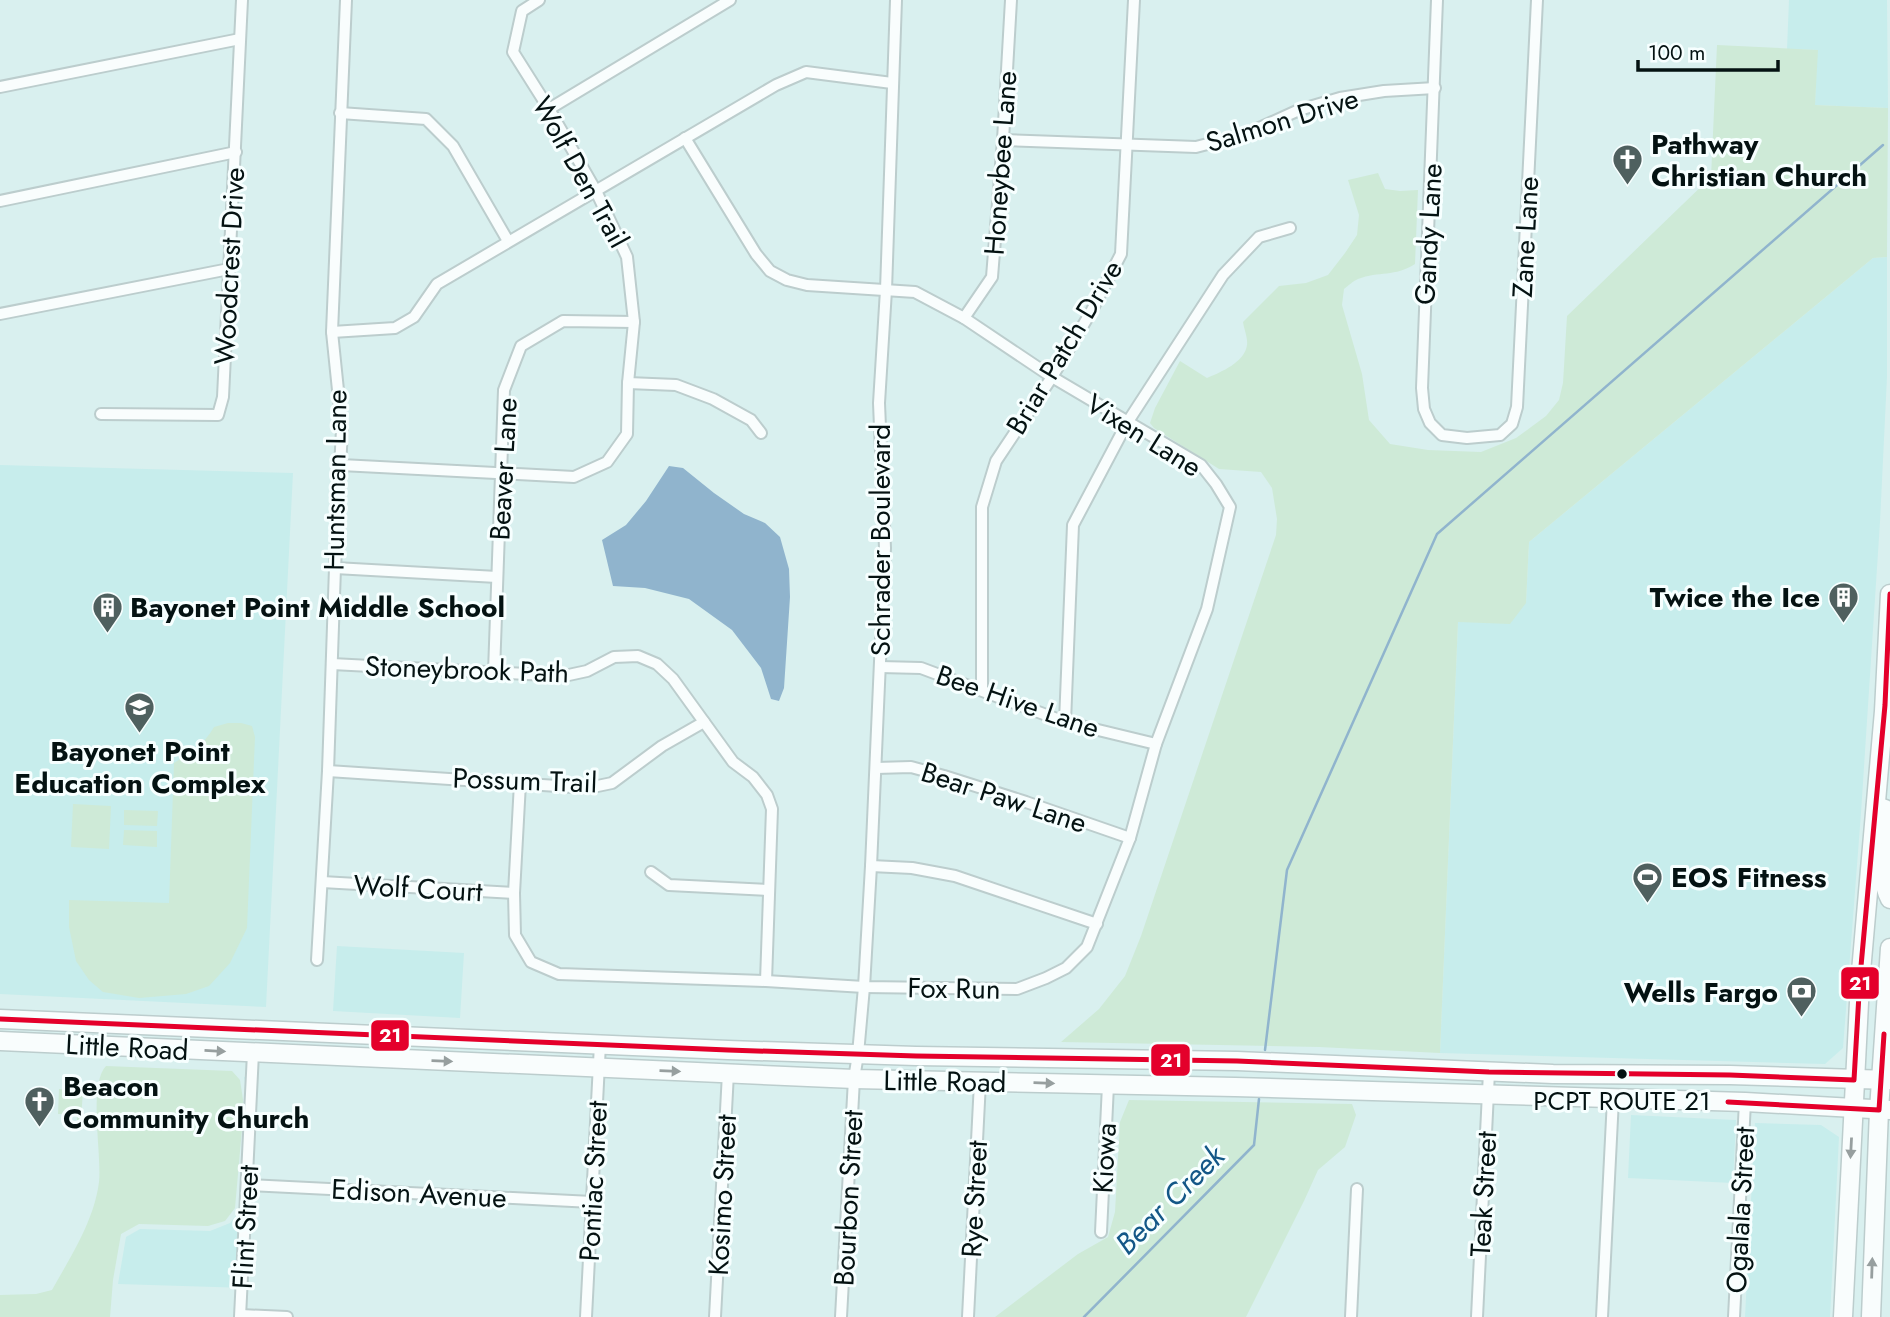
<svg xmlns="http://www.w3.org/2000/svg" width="1890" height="1317" viewBox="0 0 1890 1317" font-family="Jost,sans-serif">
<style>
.built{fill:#c7edec}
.green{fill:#ceead7}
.water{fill:#90b4cd}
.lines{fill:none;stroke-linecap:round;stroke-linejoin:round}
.stream{stroke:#90b4cd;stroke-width:2.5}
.minor-casing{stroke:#bccdcd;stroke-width:14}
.primary-casing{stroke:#bccdcd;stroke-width:21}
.minor{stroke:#f9fdfd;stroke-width:10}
.primary{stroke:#f9fdfd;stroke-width:18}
.bus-1-casing{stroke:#f7ffff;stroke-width:10}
.bus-1{stroke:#e4002b;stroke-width:5}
.oneway{fill:#979f9f}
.bus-dot{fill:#041212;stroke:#f7ffff;stroke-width:2.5}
.labels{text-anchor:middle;stroke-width:6;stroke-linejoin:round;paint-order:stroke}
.bus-label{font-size:26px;fill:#041212;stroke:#f7ffff}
.street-label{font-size:28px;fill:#041212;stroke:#f7ffff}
.poi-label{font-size:28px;font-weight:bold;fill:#041212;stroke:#f7ffff;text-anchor:start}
.water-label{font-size:30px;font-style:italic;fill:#135787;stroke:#f7ffff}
.line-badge{stroke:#f7ffff;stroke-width:2.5}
.badge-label{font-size:19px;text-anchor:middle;font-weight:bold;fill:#fff}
</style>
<rect width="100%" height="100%" fill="#d9f0ef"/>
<g class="built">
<polygon points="1789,0 1887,0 1888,108 1815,105 1817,50 1787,49"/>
<polygon points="1887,257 1887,377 1880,522 1861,813 1843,1048 1825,1064 1440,1053 1458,622 1526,603 1529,542 1873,258"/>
<polygon points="0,465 293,473 266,1007 0,994"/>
<polygon points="337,946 464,953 460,1018 333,1011"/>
<polygon points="257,1076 247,1288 118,1284 126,1237 140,1229 210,1231 230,1223 239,1211 249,1106 244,1077"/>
<polygon points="1631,1115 1736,1120 1733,1183 1628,1178"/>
<polygon points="1755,1123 1821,1125 1839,1137 1830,1317 1745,1317"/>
</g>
<g class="green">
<path d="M1717 45 1818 50 1815 105 1888 108 1887 257 1873 258 1529 542 1526 603 1510 624 1458 622 1440 1053 1319 1047 1061 1042 1099 1009 1125 976 1141 936 1276 535 1277 519 1272 488 1261 472 1219 469 1154 428 1150 423 1155 408 1180 361 1207 378C1221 372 1245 362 1247 345 1248 338 1244 329 1243 322L1279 286 1306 283 1328 275 1345 253 1357 235 1359 215 1348 180 1378 173 1385 189 1400 191 1418 190 1415 264C1395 277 1379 271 1358 279 1353 281 1348 286 1344 289L1342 305 1362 374 1369 420 1390 444 1428 450 1481 452 1516 438 1546 416 1559 400 1563 383 1567 316 1711 177Z"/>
<path d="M228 723H241L252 726 255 737 247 928 230 963 209 986 186 994 139 998 103 992 89 980 76 961 69 927V900L169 903 174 763C190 753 204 745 214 727Z"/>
<polygon points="73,804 111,806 109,849 71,847"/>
<polygon points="124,810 158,811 157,826 124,825"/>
<polygon points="124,830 157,831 157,847 123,845"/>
<path d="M106 1066 232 1071 240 1080 244 1106 235 1208 225 1221 208 1226 139 1224 121 1234 113 1280 110 1317H0V1295L36 1294 52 1290C71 1256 94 1221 99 1182 102 1155 88 1085 106 1066Z"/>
<polygon points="59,1089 83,1090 81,1120 77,1120 77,1112 65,1112 64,1114 58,1114"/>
<polygon points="1129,1100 1352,1104 1356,1115 1345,1147 1318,1170 1304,1201 1246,1317 995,1317 1078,1254 1108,1237 1115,1212 1120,1122"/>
</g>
<polygon class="water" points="669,466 683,468 714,493 744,514 765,523 780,537 789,569 790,597 784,688 779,701 771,699 761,668 732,630 689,599 645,588 613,586 602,540 626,525 646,501"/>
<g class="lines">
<g class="stream">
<polyline points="1265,1050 1287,870 1437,534 1883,145"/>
<polyline points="1084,1317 1254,1145 1259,1099"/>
</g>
<defs>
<g id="minor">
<polyline points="1437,0 1422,388 1424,409 1430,423 1442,435 1467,438 1500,435 1512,424 1517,407 1537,0"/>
<polyline points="0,87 240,39"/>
<polyline points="549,109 730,0"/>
<polyline points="340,113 426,119 453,146 508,241"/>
<polyline points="1003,140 1196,147 1246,134 1299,110 1340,98 1384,91 1435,88"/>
<polyline points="0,201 236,152"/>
<polyline points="0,314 229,269"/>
<polyline points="964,318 992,277 1003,140 1011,0"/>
<polyline points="332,332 395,328 414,317 437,284 776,85 806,72 892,83"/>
<polyline points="628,383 676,385 713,399 751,420 761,433"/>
<polyline points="101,414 218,415 223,397 242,0"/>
<polyline points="341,465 574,477 607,462 627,434 628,383 634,322 627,257 596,191 549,109 513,52 522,11 539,0"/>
<polyline points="335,568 497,577"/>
<polyline points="332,664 564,676 587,671 614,657 638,656 657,664 673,679 733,762 753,777 767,795 772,809 766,981"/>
<polyline points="880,667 921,668 1065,722 1156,744"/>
<polyline points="494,672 504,390 521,346 563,321 634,322"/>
<polyline points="982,690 982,507 996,461 1052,377 1091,312 1121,254 1134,0"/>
<polyline points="1065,722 1073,525 1127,423 1223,275 1259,237 1290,228"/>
<polyline points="876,768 911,767 944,776 1026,802 1130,838"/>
<polyline points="328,771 588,788 612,783 662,746 704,722"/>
<polyline points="520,783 514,893 515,935 531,962 559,974 766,981 864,987 1017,989 1046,978 1066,968 1087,947 1130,838 1156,744 1207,609 1230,507 1216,484 1201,465 1052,377 964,318 915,292 807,285 787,280 770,271 756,254 685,138"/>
<polyline points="871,866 912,868 955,876 1097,924"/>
<polyline points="651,872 669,885 769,890"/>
<polyline points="322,882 514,893"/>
<polyline points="317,960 328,771 335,568 342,429 332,332 346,0"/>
<polyline points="247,1185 592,1202"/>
<polyline points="1101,1232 1108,1085"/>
<polyline points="241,1315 287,1317"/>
<polyline points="240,1317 253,1053"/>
<polyline points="586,1317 600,1044"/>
<polyline points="715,1317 728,1073"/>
<polyline points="841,1317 854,1079 858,1054 864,987 871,866 885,548 879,403 886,290 896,0"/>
<polyline points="968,1317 980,1082"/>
<polyline points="1351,1317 1357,1189"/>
<polyline points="1477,1317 1489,1072"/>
<polyline points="1602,1317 1613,1099"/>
<polyline points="1734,1317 1745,1102"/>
</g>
<g id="primary">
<path d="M1876 806 1885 809C1890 834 1876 873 1890 899"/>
<polyline points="0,1019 728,1050 916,1056 1237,1061 1553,1074 1730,1075 1890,1080"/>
<polyline points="0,1041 854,1079 1235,1087 1745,1102 1890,1110"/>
<polyline points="1843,1317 1860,983 1884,711 1890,594"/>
<polyline points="1871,1317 1879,1110 1890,948"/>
</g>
</defs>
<use href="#minor" class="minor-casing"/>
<use href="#primary" class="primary-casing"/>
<use href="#minor" class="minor"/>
<use href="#primary" class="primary"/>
<defs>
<g id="bus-1">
<polyline points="0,1019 728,1050 916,1056 1237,1061 1489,1072 1730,1075 1854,1080 1860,977 1885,705 1890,594"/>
<polyline points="1728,1102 1879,1110 1884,1034"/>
</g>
</defs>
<use href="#bus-1" class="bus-1-casing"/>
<use href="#bus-1" class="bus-1"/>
</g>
<defs><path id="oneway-solid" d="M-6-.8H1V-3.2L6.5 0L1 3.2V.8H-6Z" transform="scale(1.75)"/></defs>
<g class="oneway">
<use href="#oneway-solid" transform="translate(215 1051) rotate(3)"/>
<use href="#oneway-solid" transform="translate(442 1061) rotate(2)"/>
<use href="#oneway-solid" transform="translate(670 1071) rotate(2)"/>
<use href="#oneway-solid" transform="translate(1044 1083) rotate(2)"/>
<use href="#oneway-solid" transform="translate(1851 1148) rotate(93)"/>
<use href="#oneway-solid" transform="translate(1872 1268) rotate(-88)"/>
</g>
<defs>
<symbol id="church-pin" viewBox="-11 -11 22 30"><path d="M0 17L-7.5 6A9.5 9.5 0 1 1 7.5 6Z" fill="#4f605f" stroke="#f7ffff"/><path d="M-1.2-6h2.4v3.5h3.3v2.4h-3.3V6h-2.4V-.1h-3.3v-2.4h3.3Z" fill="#fff"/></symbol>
<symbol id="building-pin" viewBox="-11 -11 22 30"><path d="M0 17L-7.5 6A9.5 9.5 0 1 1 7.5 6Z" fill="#4f605f" stroke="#f7ffff"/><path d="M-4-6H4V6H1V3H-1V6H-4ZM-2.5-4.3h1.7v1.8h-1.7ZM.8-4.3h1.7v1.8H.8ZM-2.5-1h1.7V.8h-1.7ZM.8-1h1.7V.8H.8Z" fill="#fff"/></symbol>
<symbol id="school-pin" viewBox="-11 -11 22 30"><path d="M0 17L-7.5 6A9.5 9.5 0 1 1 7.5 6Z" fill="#4f605f" stroke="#f7ffff"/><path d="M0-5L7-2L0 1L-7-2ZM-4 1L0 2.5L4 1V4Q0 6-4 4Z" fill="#fff"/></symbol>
<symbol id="stadium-pin" viewBox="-11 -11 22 30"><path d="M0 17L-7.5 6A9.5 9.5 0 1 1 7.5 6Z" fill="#4f605f" stroke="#f7ffff"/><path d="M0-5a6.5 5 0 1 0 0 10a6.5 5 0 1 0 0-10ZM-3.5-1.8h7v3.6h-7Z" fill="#fff"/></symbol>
<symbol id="bank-pin" viewBox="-11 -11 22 30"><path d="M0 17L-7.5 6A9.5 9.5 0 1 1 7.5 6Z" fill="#4f605f" stroke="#f7ffff"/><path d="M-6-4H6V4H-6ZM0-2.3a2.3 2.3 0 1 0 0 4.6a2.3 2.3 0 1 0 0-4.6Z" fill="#fff"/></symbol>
</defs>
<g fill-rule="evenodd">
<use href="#church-pin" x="1610" y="142" width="35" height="47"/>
<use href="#building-pin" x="1826" y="580" width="35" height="47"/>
<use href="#building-pin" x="90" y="590" width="35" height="47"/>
<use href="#school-pin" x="122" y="690" width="35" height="47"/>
<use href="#stadium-pin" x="1630" y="860" width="35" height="47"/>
<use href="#bank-pin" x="1784" y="974" width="35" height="47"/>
<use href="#church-pin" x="22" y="1084" width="35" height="47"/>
</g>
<circle class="bus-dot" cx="1622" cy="1074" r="6"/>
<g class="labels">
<g class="bus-label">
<text x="1622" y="1110">PCPT ROUTE 21</text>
</g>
<g class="street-label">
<text transform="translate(1282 120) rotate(-17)" y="10">Salmon Drive</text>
<text transform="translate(1000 163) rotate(-86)" y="10">Honeybee Lane</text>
<text transform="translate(581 172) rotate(61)" y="10">Wolf Den Trail</text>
<text transform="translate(1428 234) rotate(-87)" y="10">Gandy Lane</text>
<text transform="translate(1525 237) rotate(-87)" y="10">Zane Lane</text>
<text transform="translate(229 266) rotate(-87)" y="10">Woodcrest Drive</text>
<text transform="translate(1064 347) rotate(-59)" y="10">Briar Patch Drive</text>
<text transform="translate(1144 435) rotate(32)" y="10">Vixen Lane</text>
<text transform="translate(503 469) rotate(-87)" y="10">Beaver Lane</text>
<text transform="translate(335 480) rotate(-89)" y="10">Huntsman Lane</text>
<text transform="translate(880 540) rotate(-90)" y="10">Schrader Boulevard</text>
<text transform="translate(467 669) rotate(2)" y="10">Stoneybrook Path</text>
<text transform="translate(1018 701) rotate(19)" y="10">Bee Hive Lane</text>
<text transform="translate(525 780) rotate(2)" y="10">Possum Trail</text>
<text transform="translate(1004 797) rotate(18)" y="10">Bear Paw Lane</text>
<text transform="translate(418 888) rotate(3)" y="10">Wolf Court</text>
<text transform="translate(954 988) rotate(1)" y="10">Fox Run</text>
<text transform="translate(127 1047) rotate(3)" y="10">Little Road</text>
<text transform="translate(945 1081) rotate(1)" y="10">Little Road</text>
<text transform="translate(1104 1158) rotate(-87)" y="10">Kiowa</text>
<text transform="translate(593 1181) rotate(-87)" y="10">Pontiac Street</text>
<text transform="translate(419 1193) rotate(3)" y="10">Edison Avenue</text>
<text transform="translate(1483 1194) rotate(-87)" y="10">Teak Street</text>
<text transform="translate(722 1195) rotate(-87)" y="10">Kosimo Street</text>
<text transform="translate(848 1198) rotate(-87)" y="10">Bourbon Street</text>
<text transform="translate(974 1199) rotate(-87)" y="10">Rye Street</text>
<text transform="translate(1740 1210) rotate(-87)" y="10">Ogalala Street</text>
<text transform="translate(245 1227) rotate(-87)" y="10">Flint Street</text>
</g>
<g class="poi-label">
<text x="1651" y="154">Pathway<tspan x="1651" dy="32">Christian Church</tspan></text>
<text x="1820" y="607" text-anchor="end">Twice the Ice</text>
<text x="130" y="617">Bayonet Point Middle School</text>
<text x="140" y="761" text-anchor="middle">Bayonet Point<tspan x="140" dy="32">Education Complex</tspan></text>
<text x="1671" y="887">EOS Fitness</text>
<text x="1778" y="1002" text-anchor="end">Wells Fargo</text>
<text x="63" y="1096">Beacon<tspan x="63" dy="32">Community Church</tspan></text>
</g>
<g class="water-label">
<text transform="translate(1170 1200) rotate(-45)" y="10">Bear Creek</text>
</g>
</g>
<g class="line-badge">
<rect x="1840" y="966" width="40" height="34" rx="7" fill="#e4002b"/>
<rect x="370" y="1019" width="40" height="33" rx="7" fill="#e4002b"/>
<rect x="1150" y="1043" width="41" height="34" rx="7" fill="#e4002b"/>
</g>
<g class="badge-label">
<text x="1860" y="990">21</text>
<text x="390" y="1042">21</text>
<text x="1171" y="1067">21</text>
</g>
<path d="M1638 60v10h140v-10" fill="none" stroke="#041212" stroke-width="3.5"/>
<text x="1648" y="60" font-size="21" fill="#041212" stroke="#f7ffff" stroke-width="5" paint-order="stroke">100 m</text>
</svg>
